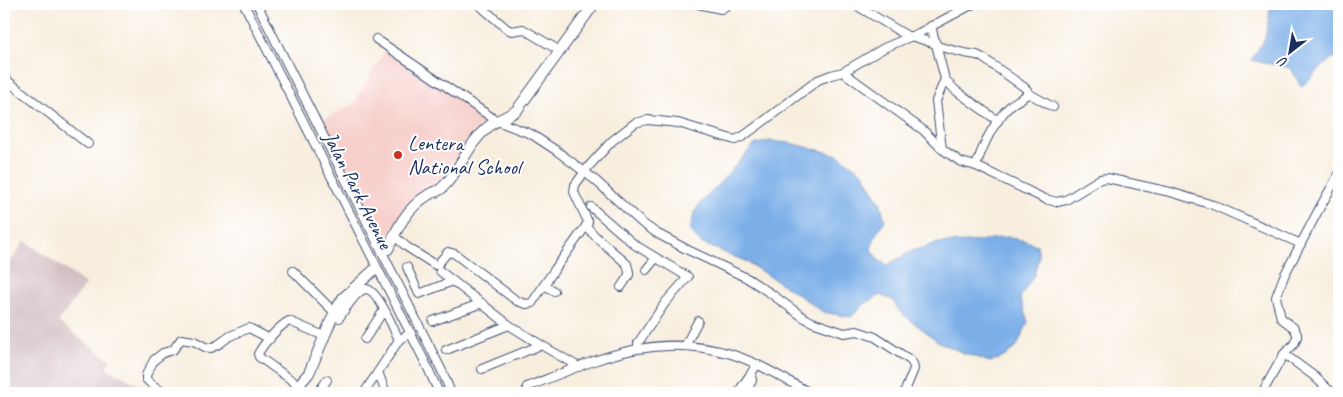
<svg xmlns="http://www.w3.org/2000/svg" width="1343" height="397" viewBox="0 0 1343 397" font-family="Caveat,sans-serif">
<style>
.built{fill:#f7d0cc}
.industrial{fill:#d2bec3}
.water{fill:#7bafe8;stroke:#4b6fa3}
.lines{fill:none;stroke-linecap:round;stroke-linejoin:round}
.street-casing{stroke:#3c4c71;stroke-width:10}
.secondary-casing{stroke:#3c4c71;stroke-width:12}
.street{stroke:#fff;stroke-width:8}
.secondary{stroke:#fff;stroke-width:10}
.poi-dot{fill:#c8321e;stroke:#fff;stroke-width:2}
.labels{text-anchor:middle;stroke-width:4;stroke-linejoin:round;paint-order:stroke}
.poi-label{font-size:21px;fill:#1b2f5e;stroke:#fff;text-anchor:start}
.street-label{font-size:21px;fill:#1b2f5e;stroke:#fff}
</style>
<rect width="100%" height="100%" fill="#fff"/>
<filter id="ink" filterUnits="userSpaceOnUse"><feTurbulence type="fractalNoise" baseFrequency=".02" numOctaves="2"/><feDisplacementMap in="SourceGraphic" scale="10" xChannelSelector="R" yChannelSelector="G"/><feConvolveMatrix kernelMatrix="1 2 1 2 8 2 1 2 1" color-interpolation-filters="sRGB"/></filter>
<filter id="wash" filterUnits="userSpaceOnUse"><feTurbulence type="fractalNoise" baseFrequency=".0096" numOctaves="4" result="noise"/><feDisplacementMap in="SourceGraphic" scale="20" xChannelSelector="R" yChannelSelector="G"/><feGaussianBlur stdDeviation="1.12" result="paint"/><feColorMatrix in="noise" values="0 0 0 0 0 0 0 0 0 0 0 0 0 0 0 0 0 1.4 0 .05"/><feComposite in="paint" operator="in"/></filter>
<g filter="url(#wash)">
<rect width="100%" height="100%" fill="#f7eede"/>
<polygon class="built" points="385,51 488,116 467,140 447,169 437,183 406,207 385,241 322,120 353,104"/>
<polygon class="industrial" points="25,241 86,284 58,322 110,360 106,368 137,384 149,393 94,393 97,387 94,393 4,393 4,270"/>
<g class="water">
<polygon points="1271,4 1336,4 1339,7 1339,55 1331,59 1301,87 1291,68 1251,60 1265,39"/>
<path d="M769 141 790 143 838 155 863 173 880 202 885 220 876 234 871 249 878 260 887 265 912 251 938 243 970 242 1007 237 1026 241 1037 245 1039 257 1034 275 1020 298 1028 322 1017 346 1004 357 990 362 963 353 939 342 900 312 893 300 880 295 866 303 851 317 823 312 796 293 745 261 701 243 690 232C693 215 695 206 710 194L754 145Z"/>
</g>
</g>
<g filter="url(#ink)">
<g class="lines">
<defs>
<g id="street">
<polyline points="244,4 427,366 439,393"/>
<polyline points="257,4 442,371 451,393"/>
<polyline points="478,4 507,29 512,31 523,29 560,51"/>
<polyline points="698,4 721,9 729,4"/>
<polyline points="854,4 909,37"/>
<polyline points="931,26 945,79 955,90 998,121"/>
<polyline points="911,36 936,44"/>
<polyline points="376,39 497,121 531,134 557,151 595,180 642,223 658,234 688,250 747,278 770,293 803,317 812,322 844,333 857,331 875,337 910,360 913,364 914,369 904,393"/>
<polyline points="937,46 964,53 977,55 983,58 1024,87 1027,90 1028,93"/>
<polyline points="843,72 923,130 942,149 961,162 976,166"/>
<polyline points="4,78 88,144"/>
<path d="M1053 107 1028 93C1022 100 1014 101 1009 107 993 123 983 145 976 166L1045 199 1057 202 1066 200 1100 179 1107 178 1170 192 1213 205 1301 244"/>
<polyline points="942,149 936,101 945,79"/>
<polyline points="591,207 635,245 688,277 665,303 638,343 638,348"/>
<polyline points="586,226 595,236 627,264 629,272 629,275 621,287"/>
<polyline points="394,236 407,247 435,265 438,264 448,252 455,254 517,301 526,304 532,303 544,285 554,291"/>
<polyline points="407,267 419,294 453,281"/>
<polyline points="646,270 656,258"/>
<polyline points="293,271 330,308 335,311"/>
<polyline points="440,271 509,325 541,345 579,367"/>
<polyline points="544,285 555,269 586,226 588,222 574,192 575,185 589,166 612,141 635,123 648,120 678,123 735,140 742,137 760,124 818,80 831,75 843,72 884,48 919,33 973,4"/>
<path d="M339 318C344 311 356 291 365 289 377 287 394 330 399 340"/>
<polyline points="433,321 482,303"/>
<polyline points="365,339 384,310"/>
<polyline points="685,346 698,321"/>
<polyline points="446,350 509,325"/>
<polyline points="1284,354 1314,376 1332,393"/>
<polyline points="482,369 541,345"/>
<polyline points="378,372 386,393"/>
<path d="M300 386 259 357 258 354C263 344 279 326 289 321L324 336"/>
<path d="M527 387C598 359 653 331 731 354 759 363 784 379 810 393"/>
<polyline points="164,393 150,383 146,379 146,375 154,360 163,353 173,350 181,339 194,341 205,347 211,348 219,344 230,336 249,328 270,339"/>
<polyline points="318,393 327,380"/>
<polyline points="364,393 399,340 411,333"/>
<path d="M738 393C744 382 751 375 757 364"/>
<polyline points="745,393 752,381 751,375"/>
<polyline points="1262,393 1284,354 1294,344 1297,337 1297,334 1294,328 1281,318 1276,297 1284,276 1319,209 1339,174"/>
</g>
<g id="secondary">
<path d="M388 249C397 228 407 208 428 195 433 192 438 192 442 188 460 171 468 143 488 127 497 119 508 117 517 110L594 4"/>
<polyline points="292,393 309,373 335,311 343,298 374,270"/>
</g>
</defs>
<use href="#street" class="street-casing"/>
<use href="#secondary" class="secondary-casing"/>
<use href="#street" class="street"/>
<use href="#secondary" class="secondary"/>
</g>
</g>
<circle class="poi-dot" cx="398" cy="155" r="5"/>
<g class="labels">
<g class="poi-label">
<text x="408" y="150">Lentera<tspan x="408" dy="24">National School</tspan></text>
</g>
<g class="street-label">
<text transform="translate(358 190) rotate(63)" y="7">Jalan Park Avenue</text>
</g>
</g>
<rect width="1343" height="397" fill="none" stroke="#fff" stroke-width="20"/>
<g transform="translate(1290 52) rotate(211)" stroke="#ffffff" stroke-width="4" paint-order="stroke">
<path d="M0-4L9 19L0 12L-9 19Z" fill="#1b2f5e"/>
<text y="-8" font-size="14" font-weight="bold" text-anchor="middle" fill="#1b2f5e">U</text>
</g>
</svg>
